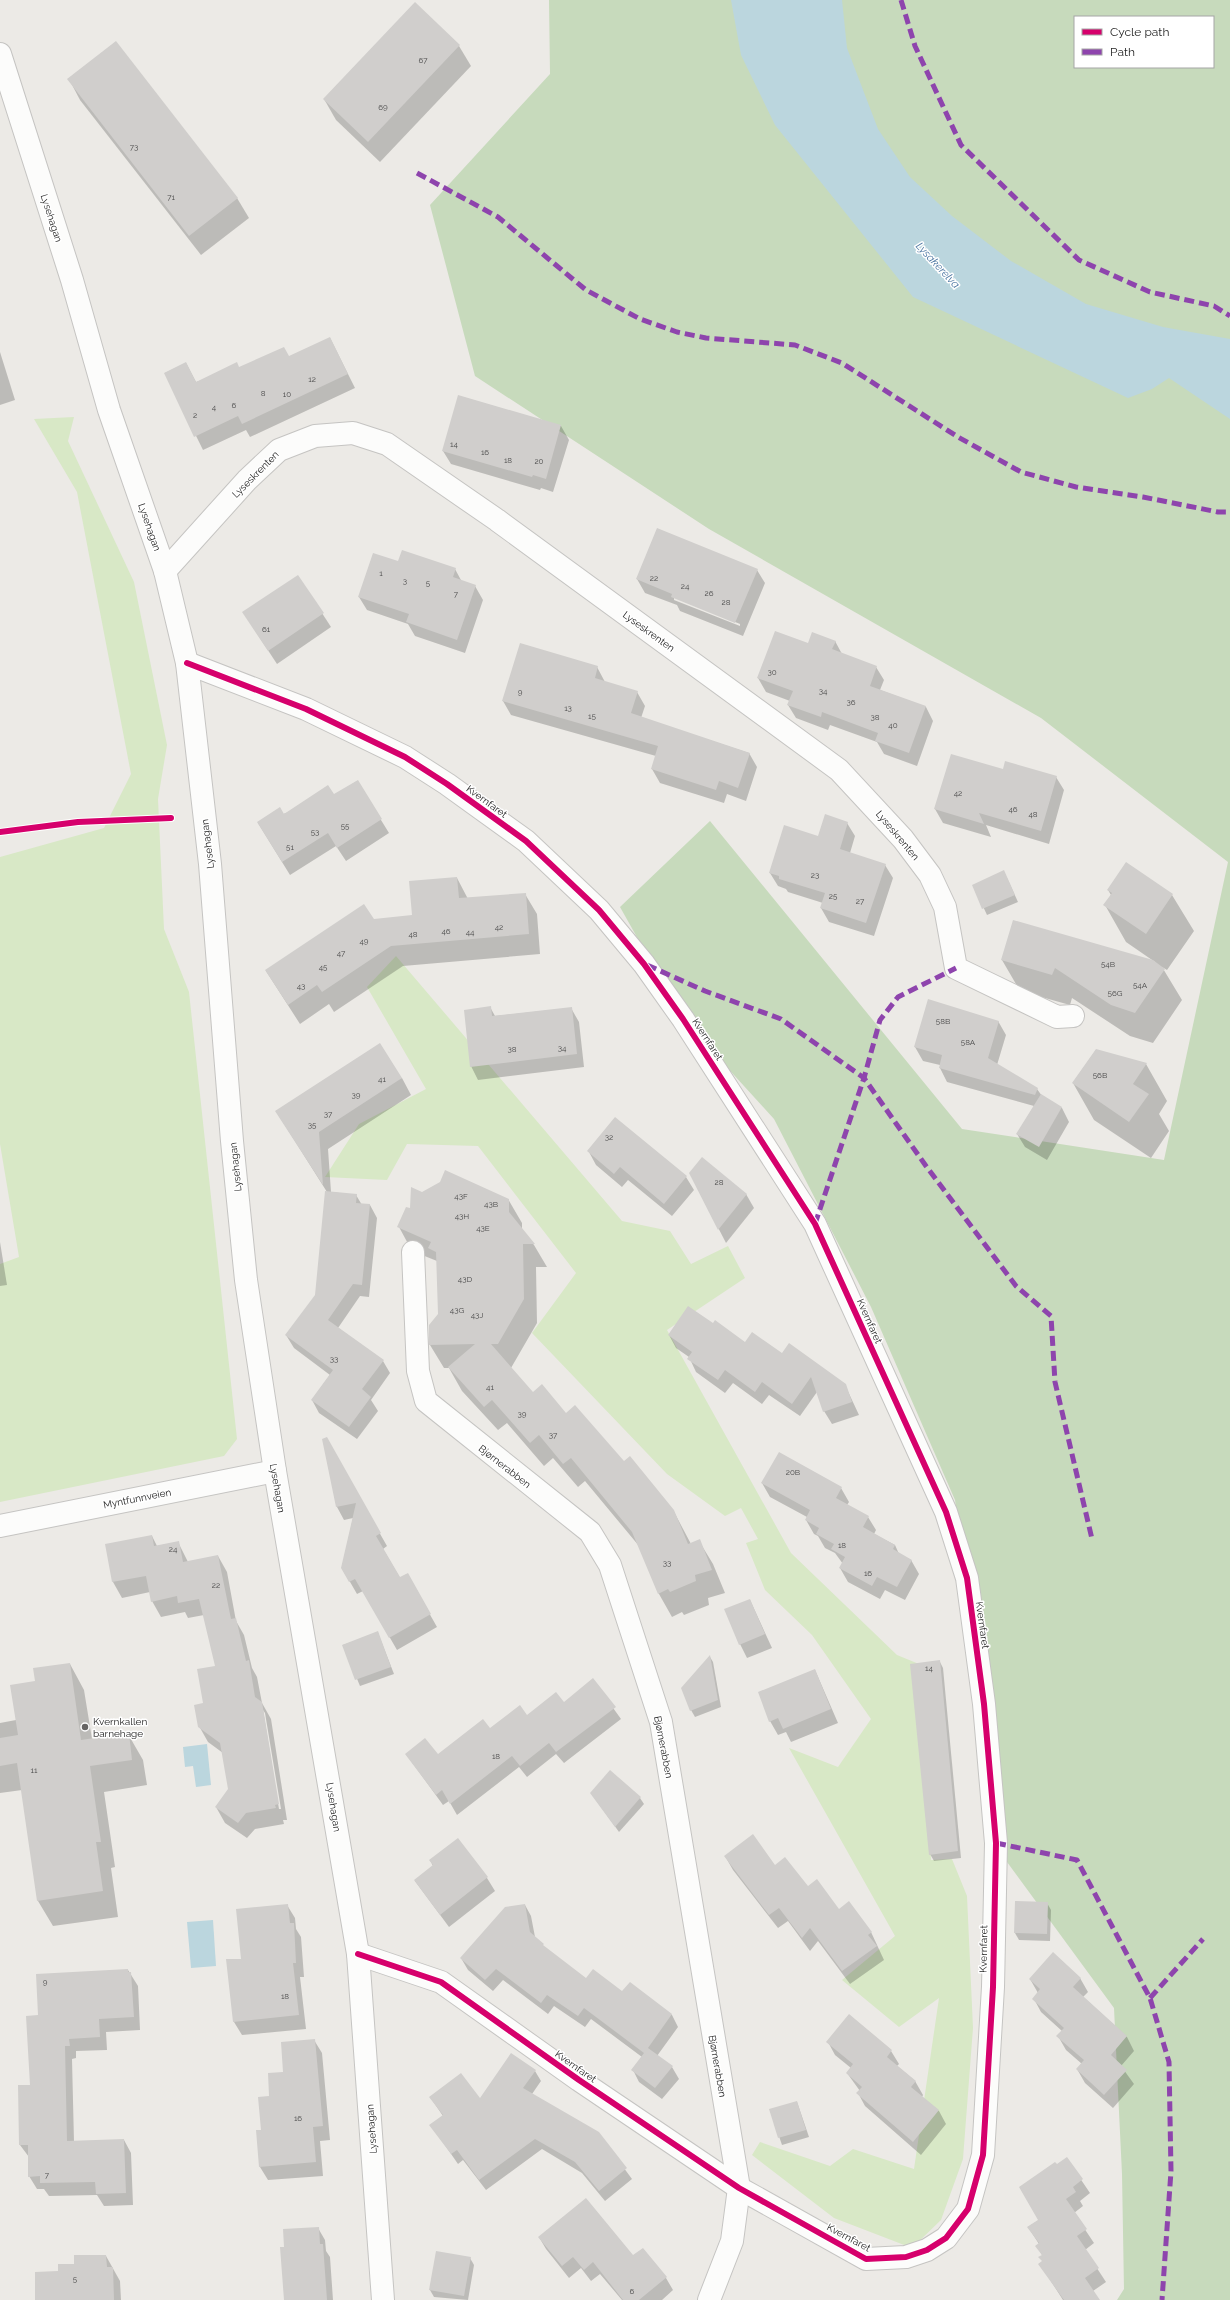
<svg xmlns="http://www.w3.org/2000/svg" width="1230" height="2300" viewBox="0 0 1230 2300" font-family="Raleway,sans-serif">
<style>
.grass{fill:#d8e8c6}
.forest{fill:#c7dabc;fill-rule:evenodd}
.water{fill:#bbd6de}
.shadow{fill:#0003;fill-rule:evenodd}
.building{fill:#d0cecc}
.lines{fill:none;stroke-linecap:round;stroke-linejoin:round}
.minor-casing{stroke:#c5c4c2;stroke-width:24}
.tertiary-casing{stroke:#c5c4c2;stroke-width:24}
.minor{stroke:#fcfcfb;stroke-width:22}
.tertiary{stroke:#fcfcfb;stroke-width:22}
.quiet{stroke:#8e44ad;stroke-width:5;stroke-dasharray:10 5;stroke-linecap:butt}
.cycleway-casing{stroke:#fff;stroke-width:8}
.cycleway{stroke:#d6006c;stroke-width:6}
.poi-dot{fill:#666564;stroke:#fff;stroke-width:1.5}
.labels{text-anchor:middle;stroke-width:3;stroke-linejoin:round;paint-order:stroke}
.number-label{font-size:8px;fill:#4a4a4a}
.street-label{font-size:10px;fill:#1e1e1e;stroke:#fff}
.poi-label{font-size:10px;fill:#1e1e1e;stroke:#fff;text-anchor:start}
.water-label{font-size:11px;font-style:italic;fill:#4b75a1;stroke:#fff}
</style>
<rect width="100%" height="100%" fill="#eceae6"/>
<g class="grass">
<polygon points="74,417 68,441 134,582 167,745 158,799 164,929 189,992 237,1439 224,1456 0,1502 0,1264 19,1257 0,1144 0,857 104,828 131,774 77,492 34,419"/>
<polygon points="396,956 622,1221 670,1231 691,1264 728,1246 745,1278 667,1330 791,1553 897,1655 919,1664 931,1860 952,1859 967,1896 973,2028 963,2159 941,2220 912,2248 834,2218 752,2155 760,2142 830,2166 853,2149 914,2169 939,1998 899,2027 842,1980 895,1936 789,1748 838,1767 871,1719 812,1635 765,1590 746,1543 758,1539 741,1508 725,1516 667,1474 532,1333 576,1273 478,1146 407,1144 387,1180 325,1177 359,1124 426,1089 367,987"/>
</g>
<path class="forest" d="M549 0H1230V2300H1117L1124 2289 1122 2174 1114 2008 999 1851 984 1704 955 1500 871 1307 774 1119 683 1019 620 907 710 821 962 1129 1164 1160 1228 862 1041 718 709 529 475 376 430 205 550 74ZM1075 17H1213V67H1075Z"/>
<g class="water">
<polygon points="731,0 842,0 847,48 878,129 910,177 952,216 1011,261 1086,304 1163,327 1230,339 1230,419 1169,378 1152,389 1128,398 913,297 775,125 741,55"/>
<polygon points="207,1744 211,1785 196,1787 193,1766 185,1767 183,1747"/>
<polygon points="213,1920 216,1966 191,1968 187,1922"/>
</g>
<g class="shadow">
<polygon points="415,4 459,46 471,66 380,162 336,120 324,99"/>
<polygon points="69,79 237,198 249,218 201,255 80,100"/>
<polygon points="330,338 355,388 250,437 246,430 203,450 165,373 186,363 196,382 239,368 289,357"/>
<polygon points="0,352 15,400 0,405"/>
<polygon points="459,396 561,426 569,440 553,492 541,488 540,490 451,464 443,451"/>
<polygon points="399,562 455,569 462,582 475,586 483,600 465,653 415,636 408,624 367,610 359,597"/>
<path d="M757 570 765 583 743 636 680 611 677 605 645 593 637 579ZM674 597 740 624V626L674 600Z"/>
<polygon points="298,576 331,627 277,664 252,626"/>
<polygon points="835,641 842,654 876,667 884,680 880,690 926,707 933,721 917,766 884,754 877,742 830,725 828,730 796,718 788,705 790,701 766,692 758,678 808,644"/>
<polygon points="521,644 597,667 605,682 637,692 645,706 641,718 749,753 757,767 746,801 727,794 724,803 660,783 652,769 656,756 511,715 503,701"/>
<polygon points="1004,770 1056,777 1064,790 1049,844 986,825 991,837 943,823 935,809"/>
<polygon points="357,781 389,833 346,861 336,846 290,875 258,823 334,796"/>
<polygon points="847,823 855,836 850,853 885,865 893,878 874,936 829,922 821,908 823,903 788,892 786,889 778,886 770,873 819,837"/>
<polygon points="457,878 468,899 525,894 537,914 540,954 403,966 334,1012 329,1004 300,1024 266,971 373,920 413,916"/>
<polygon points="1007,878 1018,902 987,915 973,885"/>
<polygon points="1108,890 1172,895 1194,931 1167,970 1162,967 1182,1000 1153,1043 1130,1036 1072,998 1070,1005 1020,991 1002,960 1155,962 1126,942 1105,905 1111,895"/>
<polygon points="490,1007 495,1016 571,1008 579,1022 584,1067 478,1080 471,1066"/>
<polygon points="998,1021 1006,1035 997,1065 1037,1089 1042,1096 1062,1108 1069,1122 1047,1160 1025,1147 1017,1134 1034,1106 947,1082 940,1068 940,1065 923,1061 915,1047"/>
<polygon points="1096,1050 1146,1064 1167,1101 1159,1114 1169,1131 1151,1158 1094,1120 1073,1083"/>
<polygon points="402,1078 411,1095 328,1149 331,1192 356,1195 362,1205 370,1205 377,1218 369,1297 360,1296 338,1328 383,1361 390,1373 371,1400 378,1411 357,1439 319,1413 312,1400 330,1375 294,1348 286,1335 316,1296 327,1192 276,1111"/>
<polygon points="589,1152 686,1177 694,1190 672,1216 628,1180 622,1187 596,1165"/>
<polygon points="690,1173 746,1194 754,1208 726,1243"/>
<polygon points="422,1193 508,1199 522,1223 522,1230 534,1245 547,1267 536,1267 537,1323 511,1368 533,1394 566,1414 623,1463 673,1510 691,1544 699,1541 713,1564 725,1593 708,1598 709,1605 684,1615 682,1612 672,1617 659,1594 639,1546 585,1481 578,1487 553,1458 544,1466 507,1423 498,1430 462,1391 449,1368 444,1368 430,1345 439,1314 437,1261 412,1251 399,1227"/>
<polygon points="0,1242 7,1285 0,1286"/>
<polygon points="713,1325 746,1343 783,1355 845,1385 859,1415 832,1424 824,1411 817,1392 800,1416 769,1395 762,1404 733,1383 725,1393 696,1372 689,1357 676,1348 669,1335"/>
<polygon points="326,1439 387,1546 383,1549 400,1578 407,1574 437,1627 397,1650 363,1591 357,1594 342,1568 353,1518 344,1520 337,1507 323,1440"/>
<polygon points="762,1483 841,1488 849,1502 847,1505 868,1517 876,1530 874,1534 895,1545 899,1554 911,1560 919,1574 905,1600 885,1590 880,1599 848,1582 840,1568 843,1564 835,1553 825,1548 818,1536 814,1534 806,1520 807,1517 770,1497"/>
<path d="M152 1536 157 1546 178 1542 188 1562 218 1556 227 1572 236 1621 244 1635 252 1668 257 1677 262 1703 271 1719 287 1820H283L284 1824 255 1829 247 1838 225 1823 216 1807 229 1789 223 1753 208 1742 199 1726 216 1667 204 1615 188 1618 185 1612 161 1617 152 1601 150 1592 122 1598 113 1582 106 1545ZM263 1710 265 1713 281 1809H279Z"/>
<polygon points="750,1600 772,1648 747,1658 740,1644"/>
<polygon points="378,1633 394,1674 360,1686 343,1645"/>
<polygon points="710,1657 713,1662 721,1707 695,1717 691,1710"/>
<polygon points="940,1662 943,1668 961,1858 934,1861 930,1854"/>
<polygon points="70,1664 84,1690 92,1739 128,1734 143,1760 147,1785 104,1792 115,1867 111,1868 118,1917 53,1926 38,1901 22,1790 0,1793 0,1723 16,1720 36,1682"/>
<polygon points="815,1670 838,1723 791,1742 786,1732 778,1735 770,1721"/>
<polygon points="593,1680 621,1719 564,1763 556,1754 527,1777 519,1767 457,1815 449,1801 443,1805 406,1754 437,1755 490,1730 564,1703"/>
<polygon points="591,1793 640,1798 644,1804 619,1832"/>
<polygon points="725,1856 775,1866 871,1932 884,1960 850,1984 818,1941 810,1951 788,1921 778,1928 733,1870"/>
<polygon points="430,1860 487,1878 495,1891 449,1927 415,1881 433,1866"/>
<polygon points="1016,1902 1047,1903 1051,1910 1050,1941 1019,1940 1015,1933"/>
<polygon points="287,1905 295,1918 296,1929 301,1937 304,1977 300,1977 306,2029 242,2035 234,2022 242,1960"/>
<polygon points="525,1905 531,1916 535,1937 546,1949 586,1980 623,1993 630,1983 672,2015 678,2027 657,2056 672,2067 679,2079 662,2099 639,2082 633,2070 642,2057 591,2019 585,2027 554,2006 548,2014 503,1980 493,1991 468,1970 461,1958"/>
<polygon points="128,1970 138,1986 140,2030 106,2032 107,2050 76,2051 76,2058 72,2059 74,2142 124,2140 131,2153 133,2205 104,2206 97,2195 49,2196 44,2189 37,2189 29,2176 29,2157 20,2145 31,2086 39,2016"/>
<polygon points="1080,1978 1088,1992 1083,1997 1127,2037 1134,2051 1121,2066 1134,2084 1113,2108 1085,2083 1077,2069 1082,2064 1066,2050 1058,2036 1062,2031 1041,2012 1034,1999 1038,1993 1030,1979"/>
<polygon points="314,2040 322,2053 330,2140 320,2141 323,2176 268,2180 260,2167 262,2131 271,2097 284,2073"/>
<polygon points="828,2042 891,2051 899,2064 897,2066 915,2081 923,2095 922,2097 939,2111 946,2124 921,2155 865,2106 858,2093 860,2091 847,2073 851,2068 835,2055"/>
<polygon points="535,2071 541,2081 532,2094 598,2133 632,2179 605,2201 582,2173 542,2149 486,2190 463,2160 458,2164 431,2125 443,2116 430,2097 480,2100"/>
<polygon points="797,2102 809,2137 782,2145 770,2110"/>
<polygon points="1067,2159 1090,2193 1080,2201 1083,2206 1074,2213 1094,2243 1085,2250 1106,2282 1093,2291 1098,2300 1063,2300 1040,2264 1042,2262 1042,2255 1037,2246 1039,2244 1028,2227 1039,2220 1056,2166"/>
<polygon points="318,2228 325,2240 326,2251 330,2257 333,2300 285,2300 285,2248"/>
<polygon points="539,2237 633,2257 666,2278 673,2290 662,2300 622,2300 600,2274 591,2281 581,2268 569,2278 546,2249"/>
<polygon points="437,2252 470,2258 474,2265 468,2300 434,2297 430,2290"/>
<polygon points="106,2256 120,2281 121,2300 36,2300 59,2272 75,2265"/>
</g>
<g class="building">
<polygon points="415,2 460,45 368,142 323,99"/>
<polygon points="116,41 238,198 189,236 67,79"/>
<polygon points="330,337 348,374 242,424 238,416 194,437 164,373 186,362 196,382 237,362 239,367 284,347 289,356"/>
<polygon points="458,395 561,425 546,479 533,475 532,477 442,451"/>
<polygon points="657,528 758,569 735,623 671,597 672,594 636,579"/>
<polygon points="402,550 456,568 453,577 476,585 457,640 406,622 409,614 358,597 373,553 398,561"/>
<polygon points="298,575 324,613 268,651 242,612"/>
<polygon points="775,631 808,643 812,632 836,641 832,649 877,666 870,686 926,706 909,753 875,741 878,733 822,712 821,717 787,705 793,691 757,678"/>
<polygon points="520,643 598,666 595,678 638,691 631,713 750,753 738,788 719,781 716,790 651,769 658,746 502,701"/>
<polygon points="951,754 1003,769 1005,761 1057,776 1041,831 979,813 984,824 934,809"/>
<polygon points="358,780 382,819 337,848 328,833 282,862 257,822 280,807 284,814 328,785 334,794"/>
<polygon points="825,814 848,822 840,849 886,864 866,923 820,908 825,893 779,879 779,876 769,873 784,825 818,836"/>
<polygon points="1126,862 1173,894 1146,934 1103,905 1112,893 1107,890"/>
<polygon points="1004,870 1015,895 982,909 972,885"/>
<polygon points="457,877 459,898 526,893 529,934 391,946 322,992 317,985 288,1005 265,970 364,904 374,919 412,915 409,881"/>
<polygon points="1013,920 1153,960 1165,969 1135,1013 1111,1005 1055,968 1052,975 1001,960"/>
<polygon points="928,999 999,1021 988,1058 1038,1088 1035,1095 939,1068 942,1055 914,1047"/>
<polygon points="491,1006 492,1016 572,1007 577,1054 470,1067 464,1010"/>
<polygon points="380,1043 402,1078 319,1132 323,1185 275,1111"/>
<polygon points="1096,1049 1147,1063 1133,1084 1149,1094 1129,1122 1072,1083"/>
<polygon points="1041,1094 1062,1107 1039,1147 1016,1134"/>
<polygon points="615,1117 687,1176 664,1204 620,1167 614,1174 587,1151"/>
<polygon points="702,1157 747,1194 718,1230 689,1173"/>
<polygon points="445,1170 509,1199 509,1212 535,1244 523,1244 524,1299 498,1344 491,1344 533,1392 542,1384 566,1413 575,1405 624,1461 630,1456 674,1510 688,1544 700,1539 712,1570 695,1575 696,1581 670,1592 668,1589 658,1594 632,1532 571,1458 563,1464 539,1435 530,1443 492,1400 484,1407 448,1367 475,1344 429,1345 429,1325 438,1314 436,1252 428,1248 431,1242 397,1227 406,1207 410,1208 411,1187 422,1192 440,1182"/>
<polygon points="325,1191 357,1194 356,1203 370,1204 362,1285 353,1284 328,1320 384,1360 362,1389 371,1397 349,1427 311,1400 333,1370 285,1335 315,1295"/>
<polygon points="688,1306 713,1323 715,1320 745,1342 752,1332 782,1353 789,1343 846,1384 852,1402 823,1412 811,1377 792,1404 762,1382 755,1392 725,1370 718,1380 687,1359 692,1352 668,1335"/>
<polygon points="327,1437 381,1533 376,1536 400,1577 408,1573 431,1614 389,1638 355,1579 349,1582 341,1568 356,1503 336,1507 322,1439"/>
<polygon points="779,1452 842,1487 836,1498 869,1516 863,1527 895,1545 893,1549 912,1560 897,1587 877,1577 872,1586 839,1568 845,1557 831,1549 834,1544 816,1534 819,1528 805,1520 810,1510 761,1483"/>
<polygon points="152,1535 154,1546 179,1541 183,1562 218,1555 231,1619 236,1618 246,1661 249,1660 255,1697 262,1702 279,1804 275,1805 276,1808 246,1813 238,1823 215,1807 228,1789 220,1743 198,1727 194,1705 203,1703 197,1669 215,1666 199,1599 178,1603 177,1596 151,1602 146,1576 112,1582 105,1544"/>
<polygon points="750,1599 765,1634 739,1645 724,1609"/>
<polygon points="378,1631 391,1667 355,1680 342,1645"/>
<polygon points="710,1655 718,1700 690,1711 681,1688"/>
<polygon points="940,1660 958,1851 929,1855 910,1664"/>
<polygon points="70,1663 81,1740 129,1733 132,1760 90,1766 101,1842 96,1842 103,1891 37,1901 17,1763 0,1766 0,1738 18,1735 10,1685 35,1681 33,1668"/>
<polygon points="815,1669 831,1709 783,1729 778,1718 769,1722 758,1692"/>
<polygon points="593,1678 616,1707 556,1752 549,1743 520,1766 512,1756 450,1804 442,1790 436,1795 405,1754 425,1738 438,1754 483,1719 490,1728 520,1705 527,1715 556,1692 564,1702"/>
<polygon points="610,1770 641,1797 615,1827 590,1793"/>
<polygon points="753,1834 775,1865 785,1857 808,1886 817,1879 839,1909 849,1901 872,1932 868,1935 877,1946 842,1971 810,1928 802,1938 779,1908 769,1915 724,1856"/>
<polygon points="458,1838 488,1877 440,1915 414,1880 433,1865 429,1860"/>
<polygon points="1015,1901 1048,1902 1047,1934 1014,1933"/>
<polygon points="288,1904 290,1923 294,1923 296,1963 293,1963 299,2015 233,2022 226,1959 241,1959 236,1909"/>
<polygon points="525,1904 530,1932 544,1944 543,1945 586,1978 593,1969 622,1991 630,1982 672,2014 648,2048 673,2066 655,2088 631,2070 644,2053 584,2008 578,2016 547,1995 541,2003 496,1969 485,1980 460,1958 505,1907"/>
<polygon points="1053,1952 1081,1978 1073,1987 1127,2036 1111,2055 1127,2070 1104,2095 1076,2069 1084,2060 1056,2036 1064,2028 1032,1999 1040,1989 1029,1979"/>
<polygon points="128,1969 128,1972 131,1972 134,2017 99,2019 100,2037 69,2039 70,2046 65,2046 67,2141 124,2139 126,2193 96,2194 95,2182 40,2183 40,2176 28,2177 28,2145 19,2145 18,2085 30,2085 26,2016 38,2015 36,1974"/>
<polygon points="849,2014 892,2050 887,2057 916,2081 911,2087 939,2110 913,2142 856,2093 862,2087 846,2073 853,2064 826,2042"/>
<polygon points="315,2039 323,2126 313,2127 316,2162 259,2167 256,2130 261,2130 258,2097 269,2096 268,2073 283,2072 281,2042"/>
<polygon points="511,2053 536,2070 523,2088 599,2132 627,2168 599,2191 575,2162 535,2139 479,2180 457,2150 451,2154 429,2125 443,2115 429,2097 461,2073 480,2098"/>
<polygon points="797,2101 806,2130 778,2138 769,2109"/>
<polygon points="1067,2157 1083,2179 1073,2187 1076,2192 1066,2199 1087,2229 1077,2236 1099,2268 1085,2278 1100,2300 1064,2300 1038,2264 1042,2261 1038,2257 1042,2255 1035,2246 1039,2243 1027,2227 1038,2220 1019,2187 1055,2162 1057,2164"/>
<polygon points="586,2198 633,2255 643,2248 667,2277 639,2300 623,2300 593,2262 584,2270 573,2257 562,2266 538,2237"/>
<polygon points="319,2227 320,2244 323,2244 327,2300 284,2300 280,2247 284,2247 283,2229"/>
<polygon points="436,2251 471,2257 464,2296 429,2290"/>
<polygon points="74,2255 106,2255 107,2267 113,2267 114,2300 35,2300 35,2272 58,2271 58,2264 74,2264"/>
</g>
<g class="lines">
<defs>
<g id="minor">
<polyline points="165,571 247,480 279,450 315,436 353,433 387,444 497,520 839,770 903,839 930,875 945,907 956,968 1057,1017 1073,1016"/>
<polyline points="187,663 306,709 405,757 447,784 526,841 599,910 644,964 683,1019 815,1224 946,1512 967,1578 984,1704 996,1843 993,1987 983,2155 968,2209 946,2238 927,2250 906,2257 866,2259 739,2188 579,2080 441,1982 358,1954"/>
<polyline points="413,1252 418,1371 426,1401 590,1532 610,1565 661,1722 739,2188 732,2241 709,2300"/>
<polyline points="0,1526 275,1471"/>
</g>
<polyline id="tertiary" points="0,54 72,280 109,410 165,571 187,663 210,864 232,1141 246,1280 275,1471 358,1954 383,2300"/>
</defs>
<use href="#minor" class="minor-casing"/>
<use href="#tertiary" class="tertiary-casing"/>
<use href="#minor" class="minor"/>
<use href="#tertiary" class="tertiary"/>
<g class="quiet">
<polyline points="901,0 915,46 961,145 1079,260 1150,292 1214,306 1230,316"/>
<polyline points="417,173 498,217 586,290 640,319 677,332 706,338 795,345 842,363 958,437 1021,472 1076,487 1143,497 1218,512 1230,512"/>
<polyline points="647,965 705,991 781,1019 864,1078 926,1166 1016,1286 1051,1316 1055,1382 1092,1539"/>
<polyline points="815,1224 864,1078 880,1020 898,997 956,968"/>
<polyline points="996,1843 1077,1860 1150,1998 1169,2062 1171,2171 1162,2300"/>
<polyline points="1150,1998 1203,1939"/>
</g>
<defs>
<g id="cycleway">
<polyline points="187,663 306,709 405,757 447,784 526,841 599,910 644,964 683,1019 815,1224 946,1512 967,1578 984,1704 996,1843 993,1987 983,2155 968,2209 946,2238 927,2250 906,2257 866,2259 739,2188 579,2080 441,1982 358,1954"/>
<polyline points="0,832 78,822 171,818"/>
</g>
</defs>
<use href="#cycleway" class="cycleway-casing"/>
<use href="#cycleway" class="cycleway"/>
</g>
<circle class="poi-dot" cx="85" cy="1727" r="4"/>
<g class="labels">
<g class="number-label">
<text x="423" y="63">67</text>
<text x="383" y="110">69</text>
<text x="134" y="150">73</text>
<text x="171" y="200">71</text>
<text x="312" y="382">12</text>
<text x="263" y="396">8</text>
<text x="287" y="397">10</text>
<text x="234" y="408">6</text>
<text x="214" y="410">4</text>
<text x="195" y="418">2</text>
<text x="454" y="447">14</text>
<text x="485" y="455">16</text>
<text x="508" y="463">18</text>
<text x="539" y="464">20</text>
<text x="381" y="576">1</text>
<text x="654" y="581">22</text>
<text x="405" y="584">3</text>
<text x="428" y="586">5</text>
<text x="685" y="589">24</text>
<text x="709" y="596">26</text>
<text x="456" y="597">7</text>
<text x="726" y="605">28</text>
<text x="266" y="632">61</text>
<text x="772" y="675">30</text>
<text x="823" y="694">34</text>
<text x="520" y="695">9</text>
<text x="851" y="705">36</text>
<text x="568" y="711">13</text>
<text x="592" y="719">15</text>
<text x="875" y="720">38</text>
<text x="893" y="728">40</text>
<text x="958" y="796">42</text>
<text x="1013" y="812">46</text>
<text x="1033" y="817">48</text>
<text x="345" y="829">55</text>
<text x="315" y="835">53</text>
<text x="290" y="850">51</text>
<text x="815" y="878">23</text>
<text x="833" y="899">25</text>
<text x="860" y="904">27</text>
<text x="499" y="930">42</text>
<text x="446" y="934">46</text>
<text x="470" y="935">44</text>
<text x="413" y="937">48</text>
<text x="364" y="944">49</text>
<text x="341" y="956">47</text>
<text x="1108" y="967">54B</text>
<text x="323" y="970">45</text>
<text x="1140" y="988">54A</text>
<text x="301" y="989">43</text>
<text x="1115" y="996">56G</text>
<text x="943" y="1024">58B</text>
<text x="968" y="1045">58A</text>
<text x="562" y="1051">34</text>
<text x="512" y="1052">38</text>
<text x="1100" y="1078">56B</text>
<text x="382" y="1082">41</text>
<text x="356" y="1098">39</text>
<text x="328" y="1117">37</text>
<text x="312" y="1128">35</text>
<text x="609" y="1140">32</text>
<text x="719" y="1185">28</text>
<text x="461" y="1199">43F</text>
<text x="491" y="1207">43B</text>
<text x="462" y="1219">43H</text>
<text x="483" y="1231">43E</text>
<text x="465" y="1282">43D</text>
<text x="457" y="1313">43G</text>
<text x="477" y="1318">43J</text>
<text x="334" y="1362">33</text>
<text x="490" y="1390">41</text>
<text x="522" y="1417">39</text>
<text x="553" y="1438">37</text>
<text x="793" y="1475">20B</text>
<text x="842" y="1548">18</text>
<text x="173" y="1552">24</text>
<text x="667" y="1566">33</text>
<text x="868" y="1576">16</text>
<text x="216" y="1588">22</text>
<text x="929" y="1671">14</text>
<text x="496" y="1759">18</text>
<text x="34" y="1773">11</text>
<text x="45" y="1985">9</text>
<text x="285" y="1999">18</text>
<text x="298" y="2121">16</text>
<text x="47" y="2178">7</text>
<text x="75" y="2282">5</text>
<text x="632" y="2294">6</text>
</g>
<g class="street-label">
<text transform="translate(52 218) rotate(72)" y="4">Lysehagan</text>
<text transform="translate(255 474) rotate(-45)" y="4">Lyseskrenten</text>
<text transform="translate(150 527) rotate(71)" y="4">Lysehagan</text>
<text transform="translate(649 631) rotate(36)" y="4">Lyseskrenten</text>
<text transform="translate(487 801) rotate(36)" y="4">Kvernfaret</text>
<text transform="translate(898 835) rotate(50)" y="4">Lyseskrenten</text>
<text transform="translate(207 844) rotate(-97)" y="4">Lysehagan</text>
<text transform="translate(708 1039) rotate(57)" y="4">Kvernfaret</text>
<text transform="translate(235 1167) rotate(-96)" y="4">Lysehagan</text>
<text transform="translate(870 1321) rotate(66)" y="4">Kvernfaret</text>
<text transform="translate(505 1466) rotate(38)" y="4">Bjørnerabben</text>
<text transform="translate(278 1488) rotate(80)" y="4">Lysehagan</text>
<text transform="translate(137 1498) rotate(-11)" y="4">Myntfunnveien</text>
<text transform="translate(983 1625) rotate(82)" y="4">Kvernfaret</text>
<text transform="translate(664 1747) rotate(79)" y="4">Bjørnerabben</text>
<text transform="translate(334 1807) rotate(81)" y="4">Lysehagan</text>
<text transform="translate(983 1949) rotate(-89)" y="4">Kvernfaret</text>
<text transform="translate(576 2066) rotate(35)" y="4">Kvernfaret</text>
<text transform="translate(718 2066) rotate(80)" y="4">Bjørnerabben</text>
<text transform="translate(371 2129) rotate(-94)" y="4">Lysehagan</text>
<text transform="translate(849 2237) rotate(28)" y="4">Kvernfaret</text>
</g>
<g class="poi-label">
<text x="93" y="1725">Kvernkallen<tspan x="93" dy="12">barnehage</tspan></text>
</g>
<g class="water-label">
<text transform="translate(938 265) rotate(47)" y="4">Lysakerelva</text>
</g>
</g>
<rect x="1074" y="16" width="140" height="52" fill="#ffffff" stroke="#a5a5a5"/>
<rect x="1082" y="29" width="20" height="6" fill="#d6006c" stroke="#a5a5a5"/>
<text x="1110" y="36" font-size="12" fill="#1e1e1e">Cycle path</text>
<rect x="1082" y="49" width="20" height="6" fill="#8e44ad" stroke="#a5a5a5"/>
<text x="1110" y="56" font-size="12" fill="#1e1e1e">Path</text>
</svg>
